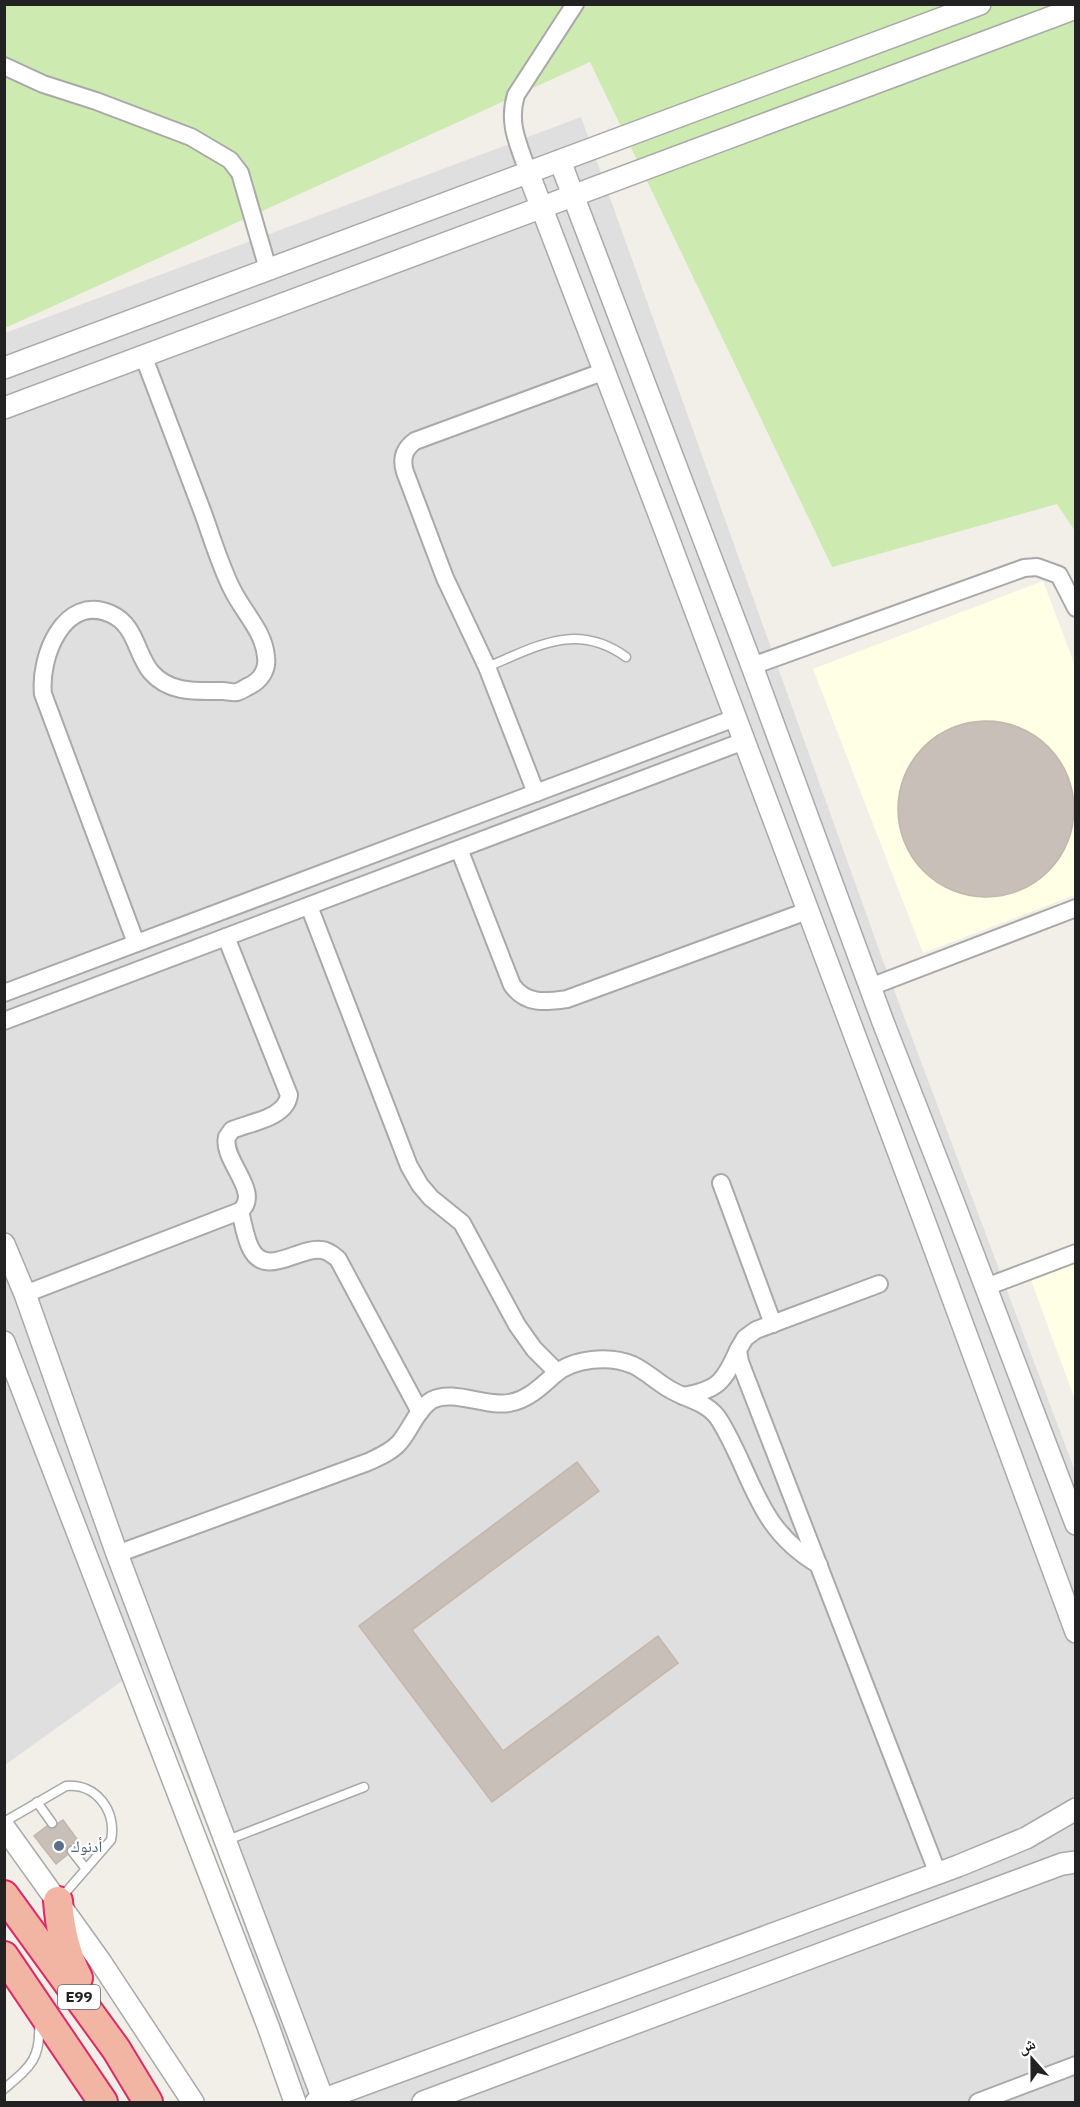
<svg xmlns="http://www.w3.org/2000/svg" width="1080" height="2107" viewBox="0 0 1080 2107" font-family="'IBM Plex Sans','Noto Naskh Arabic',sans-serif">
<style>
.residential{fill:#e0dfdf}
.education{fill:#ffffe5}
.grass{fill:#cdebb0}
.building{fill:#c7bfb8;stroke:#c4b6ab;stroke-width:1.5}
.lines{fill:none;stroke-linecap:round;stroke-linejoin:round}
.service-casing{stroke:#a9a9a9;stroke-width:11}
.minor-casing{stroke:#a9a9a9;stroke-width:20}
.tertiary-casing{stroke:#a9a9a9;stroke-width:24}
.trunk-casing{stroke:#dc2a67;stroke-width:32}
.service{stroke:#fff;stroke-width:8}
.minor{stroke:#fff;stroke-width:16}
.tertiary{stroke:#fff;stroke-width:21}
.trunk{stroke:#f2b4a3;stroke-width:28}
.service-dot{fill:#5c6f8a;stroke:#fff;stroke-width:2}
.labels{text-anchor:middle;stroke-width:4.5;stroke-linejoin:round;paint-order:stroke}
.shield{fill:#fff;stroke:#646464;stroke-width:1.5}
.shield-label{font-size:15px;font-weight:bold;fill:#222}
.service-label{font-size:16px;fill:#4e5e75;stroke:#fff;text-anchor:start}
</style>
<rect width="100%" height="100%" fill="#f2efe9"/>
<polygon class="residential" points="581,117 882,958 1075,1471 1075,2102 302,2102 233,1893 143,1666 5,1765 5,333"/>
<g class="education">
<polygon points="1043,581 1075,666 1075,895 923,953 813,669"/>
<polygon points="1075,1263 1076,1263 1075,1400 1031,1280"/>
</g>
<polygon class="grass" points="4,5 1075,5 1075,531 1057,504 832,567 590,62 5,328"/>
<g class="building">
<circle cx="986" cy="809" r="88"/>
<polygon points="577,1462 599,1491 412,1630 503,1751 658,1636 678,1663 492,1802 359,1626"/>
<polygon points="63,1820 77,1839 73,1842 76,1846 72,1845 68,1846 66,1851 67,1855 56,1864 34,1836 47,1826 50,1829 55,1828 58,1823"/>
</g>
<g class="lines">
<defs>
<g id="service">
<path d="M487 667C536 647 576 621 626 657"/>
<polyline points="37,1802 52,1823"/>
<path d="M4 1822 66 1786C96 1783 117 1811 111 1840L60 1899"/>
<polyline points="225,1841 364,1787"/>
<polyline points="72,1851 86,1869"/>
<path d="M4 2089C30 2067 41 2059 39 2024"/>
</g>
<g id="minor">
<polyline points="4,66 43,84 96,101 191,137 230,160 240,173 268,269"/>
<path d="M528 172C519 145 507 124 516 95L575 4"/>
<polyline points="752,666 1024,568 1037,567 1059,575 1076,608"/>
<path d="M536 793 487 667 445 578 405 472C401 459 404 449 415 441L605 371"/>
<path d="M459 849 512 985C526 1005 546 1002 567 999L807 911"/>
<polyline points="309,906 409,1166 420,1185 431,1198 462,1223 517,1325 534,1349 557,1372"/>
<path d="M136 943 43 694C39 657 64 593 111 614 136 625 136 654 151 672 170 694 198 691 223 691 227 691 233 693 237 692 241 691 245 688 249 686 260 681 268 670 266 657 264 631 243 612 232 589 220 565 212 538 203 513 183 460 163 408 143 355"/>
<polyline points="870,987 1076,908"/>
<polyline points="4,993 735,718"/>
<polyline points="4,1021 744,741"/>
<polyline points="721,1183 773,1324"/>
<path d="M240 1211C243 1223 245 1236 250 1247 265 1280 299 1246 322 1250 329 1251 333 1255 338 1259L420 1412"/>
<polyline points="879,1284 756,1330 745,1338 738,1350 740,1362 938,1874"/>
<polyline points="986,1287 1076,1253"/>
<path d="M25 1294 240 1211C263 1193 221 1160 227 1137L232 1130C251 1122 286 1118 289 1095L226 937"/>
<path d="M683 1396C718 1390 724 1382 738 1350"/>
<path d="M117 1554 368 1462C379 1457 391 1452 399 1443 410 1431 417 1409 432 1400 453 1389 485 1407 509 1403 527 1400 541 1387 554 1375 573 1358 610 1355 633 1365 646 1371 658 1383 671 1390 688 1400 709 1402 720 1421 754 1477 756 1528 819 1565"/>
<polyline points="978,2102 1076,2065"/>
</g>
<g id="tertiary">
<polyline points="560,161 752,666 883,1022 953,1201 1076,1524"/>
<polyline points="528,172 664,527 921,1212 1076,1632"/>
<polyline points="4,368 980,4"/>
<polyline points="4,408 1076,8"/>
<polyline points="4,1244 25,1294 117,1554 324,2102"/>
<polyline points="4,1342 268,2026 295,2102"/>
<polyline points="4,1827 100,1961 193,2102"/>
<polyline points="316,2102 958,1866 1026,1838 1076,1809"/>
<polyline points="423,2102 1062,1864 1076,1862"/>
</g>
<g id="trunk">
<polyline points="4,1895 116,2049 148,2102"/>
<path d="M58 1901C60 1929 65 1953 78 1978"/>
<polyline points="4,1956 103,2102"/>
</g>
</defs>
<use href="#service" class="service-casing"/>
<use href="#minor" class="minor-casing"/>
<use href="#tertiary" class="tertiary-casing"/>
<use href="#trunk" class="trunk-casing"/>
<use href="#service" class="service"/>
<use href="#minor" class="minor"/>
<use href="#tertiary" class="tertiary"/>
<use href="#trunk" class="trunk"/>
</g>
<circle class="service-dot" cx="59" cy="1846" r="6"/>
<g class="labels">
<rect class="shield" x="58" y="1985" width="42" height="24" rx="4.5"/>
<g class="shield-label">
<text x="79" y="2002">E99</text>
</g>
<g class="service-label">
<text x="71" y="1852">أدنوك</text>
</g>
</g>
<rect width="1080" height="2107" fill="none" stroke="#222222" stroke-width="12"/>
<g transform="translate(1032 2059) rotate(339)" stroke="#ffffff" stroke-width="4.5" paint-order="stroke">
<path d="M0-4.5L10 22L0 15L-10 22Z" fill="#222222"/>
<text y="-9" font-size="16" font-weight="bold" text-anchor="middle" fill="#222222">ش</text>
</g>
</svg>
